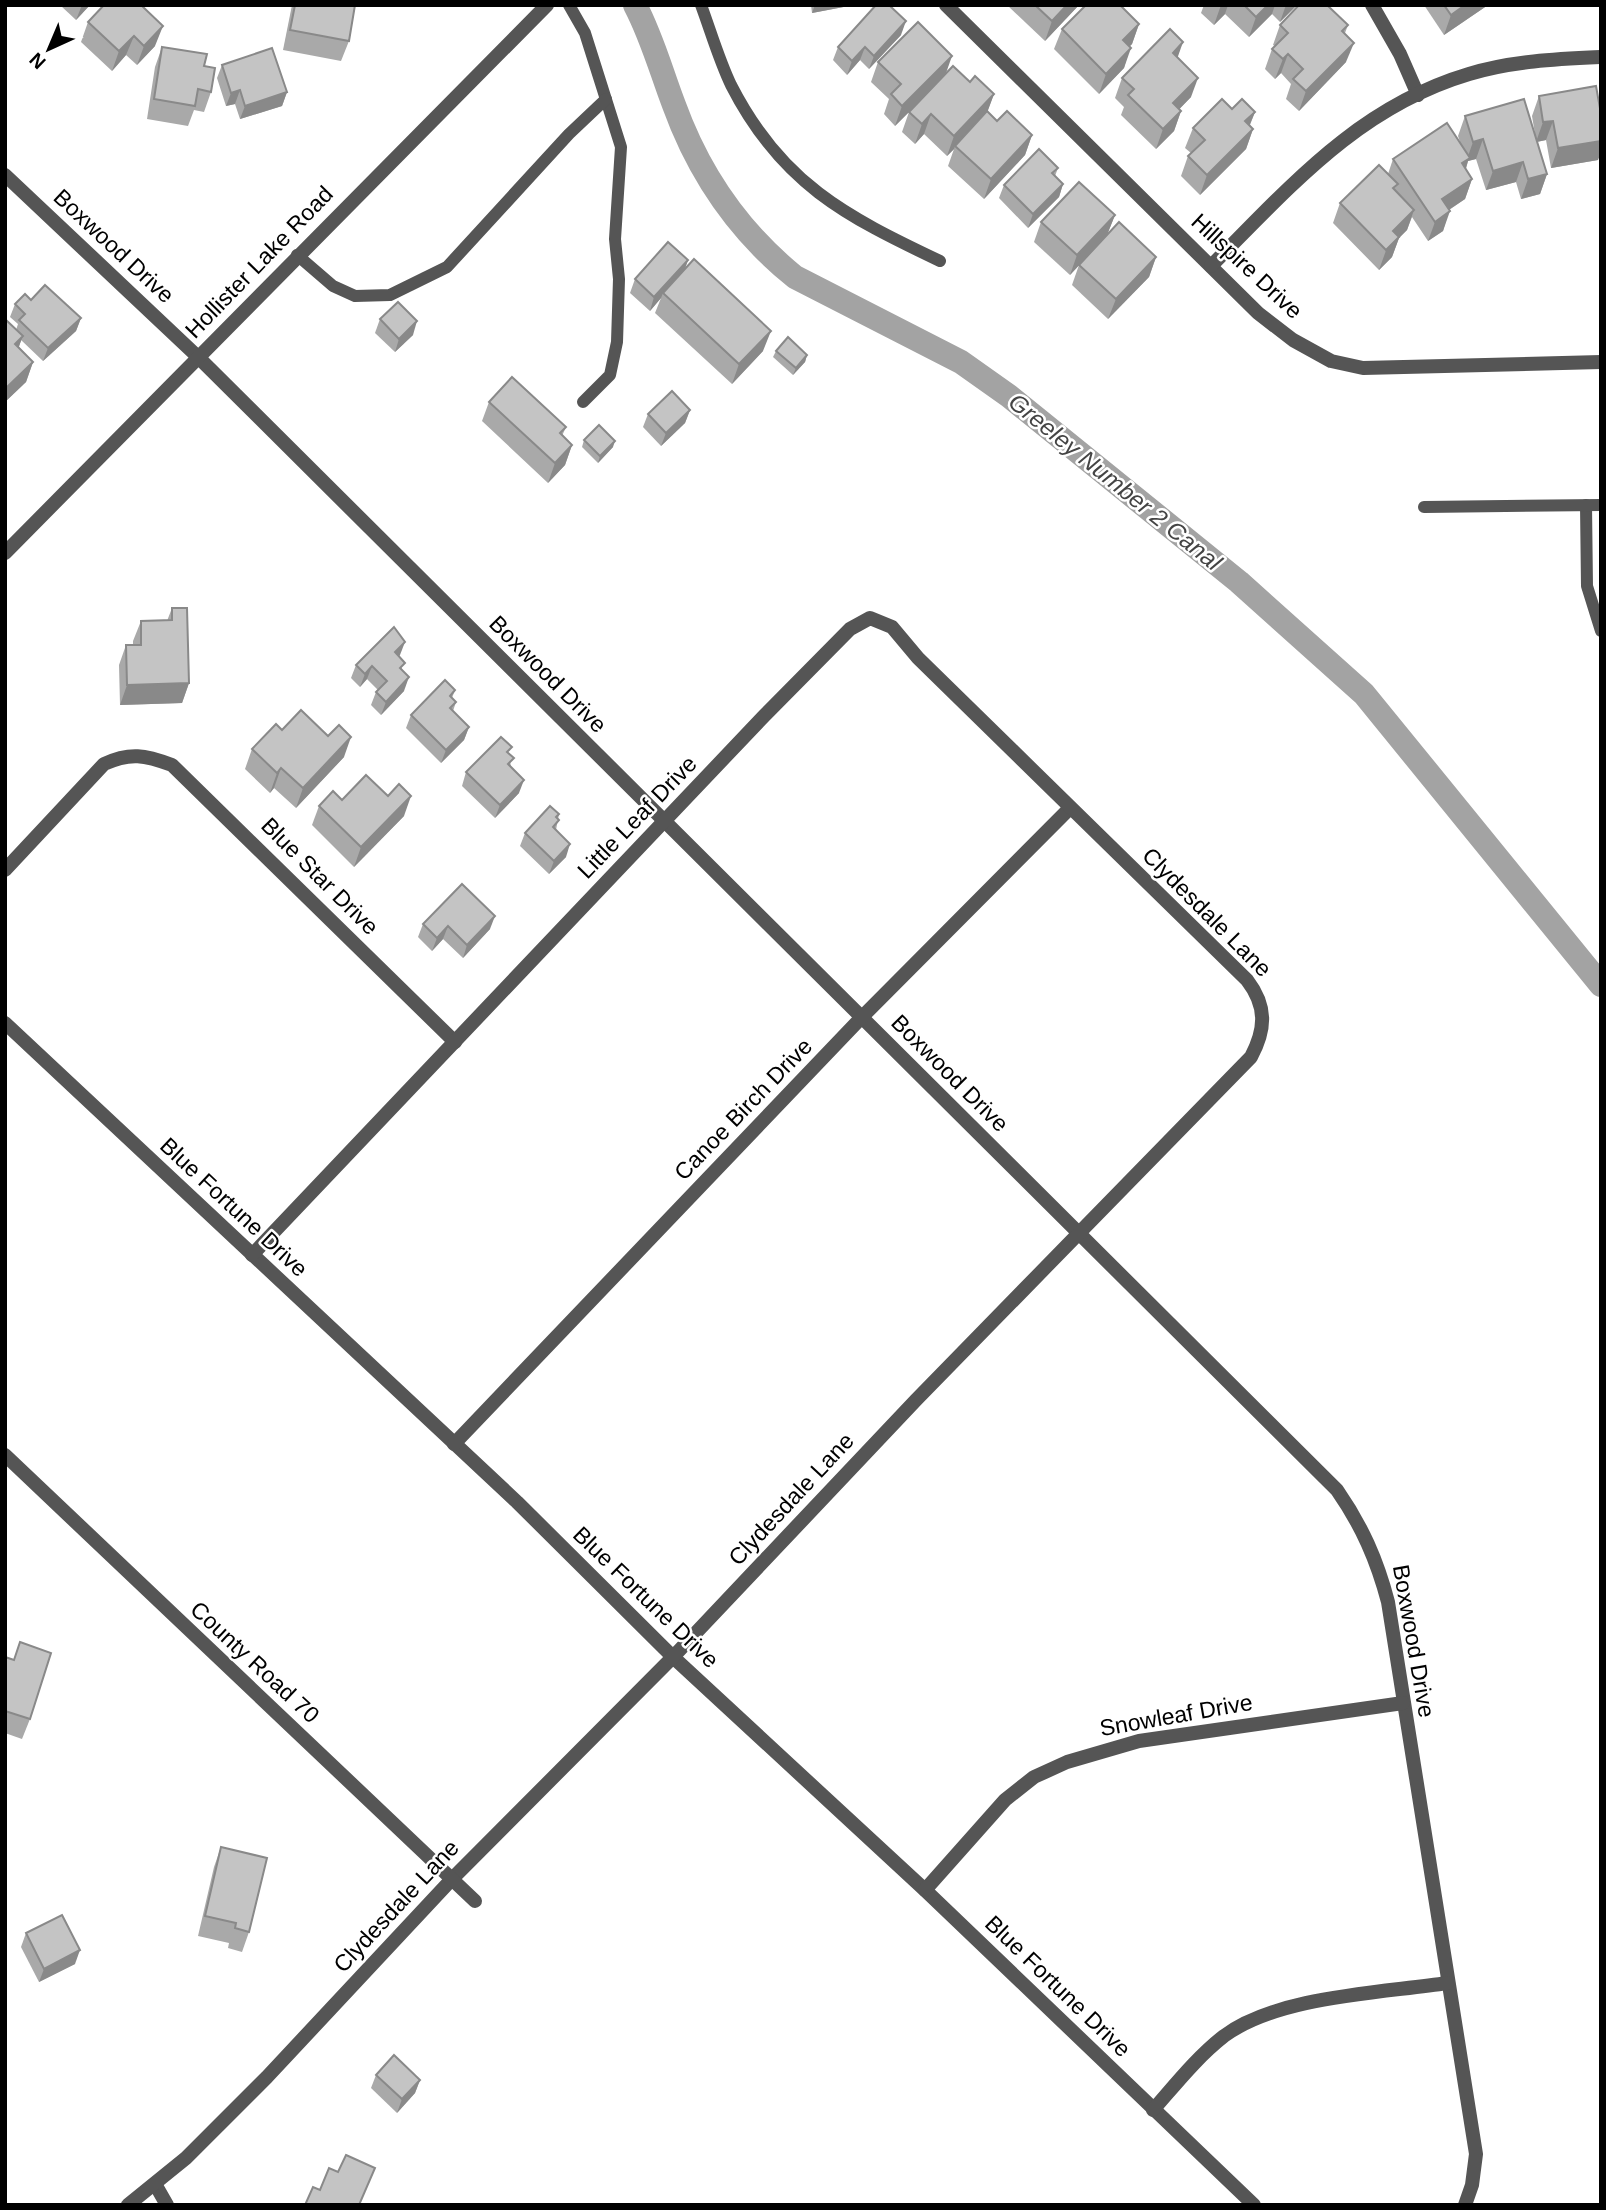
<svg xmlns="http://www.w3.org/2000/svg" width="1606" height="2210" viewBox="0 0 1606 2210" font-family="Helvetica,sans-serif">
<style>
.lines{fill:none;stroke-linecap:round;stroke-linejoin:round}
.canal{stroke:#a3a3a3;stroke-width:24}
.service{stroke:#555;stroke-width:12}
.minor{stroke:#555;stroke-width:14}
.tertiary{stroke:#555;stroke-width:14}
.wall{fill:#a9a9a9}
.shaded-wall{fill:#898989}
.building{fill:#c4c4c4;stroke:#898989;stroke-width:2}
.labels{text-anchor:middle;stroke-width:5;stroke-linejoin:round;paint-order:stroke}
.street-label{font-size:23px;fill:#000;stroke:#fff}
.water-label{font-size:24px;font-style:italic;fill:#444;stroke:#fff}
</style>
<rect width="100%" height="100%" fill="#fff"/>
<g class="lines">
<path class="canal" d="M635 5C652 37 661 71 674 105 699 174 738 231 795 277L961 362 1009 396 1239 582 1364 694 1601 985"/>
<g class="service">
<polyline points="569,5 585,33 621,147 615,239 619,279 617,342 610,375 583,402"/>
<path d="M701 5C711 32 719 60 731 85 781 183 845 216 940 261"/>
<polyline points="297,255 333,286 355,296 390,295 447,267 569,134 606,99"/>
<polyline points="1586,505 1587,586 1601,631"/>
<polyline points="1424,507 1601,505"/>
</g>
<g class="minor">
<polyline points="946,5 1258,313 1293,340 1331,361 1363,368 1601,362"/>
<polyline points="1372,5 1400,54 1418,95"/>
<path d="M5 175 198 357 1337 1490C1362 1526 1377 1560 1388 1602L1476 2154 1472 2185 1465 2205"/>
<path d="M1211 266C1290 187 1358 107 1469 74 1511 61 1557 59 1601 57"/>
<path d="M5 870 104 764C130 752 145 755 172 765L455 1042"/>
<polyline points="5,1023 517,1502 673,1657 925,1890 1254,2205"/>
<polyline points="454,1444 862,1017 1070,808"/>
<polyline points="925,1890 1005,1800 1034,1777 1067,1762 1139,1741 1403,1703"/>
<path d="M1153 2110C1175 2085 1197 2057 1224 2036 1278 1996 1381 1993 1447 1983"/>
<polyline points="155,2184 167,2205"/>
<path d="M128 2205 186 2158 267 2077 452 1879 673 1657 916 1400 1251 1057C1266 1029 1267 1006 1247 980L918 658 892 627 870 618 850 629 764 716 252 1255"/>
</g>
<g class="tertiary">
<polyline points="5,553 547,5"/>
<polyline points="5,1455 475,1901"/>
</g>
</g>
<g class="wall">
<polygon points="60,5 90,5 76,20"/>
<polygon points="104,5 155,46 137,65 126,55 112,71 81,42 88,22"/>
<polygon points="292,5 355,5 349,41 341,61 283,50"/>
<polygon points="811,5 854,5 812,13"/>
<polygon points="1007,5 1079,5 1045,41"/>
<polygon points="1204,5 1297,5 1280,22 1272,14 1249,37 1225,14 1214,25 1201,13"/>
<polygon points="1424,5 1488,5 1444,35"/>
<polygon points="1121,6 1139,24 1132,44 1130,46 1124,68 1099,94 1054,49 1062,29"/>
<polygon points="1280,25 1348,25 1345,33 1346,62 1299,111 1286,99 1291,84 1281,73 1275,79 1265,69 1272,49 1275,46 1273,45"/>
<polygon points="901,35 869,69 860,60 847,75 833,60 838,47"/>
<polygon points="162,47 204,66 211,92 204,112 194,110 188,126 147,119 155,67"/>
<polygon points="1177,58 1191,97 1179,109 1181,111 1174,131 1156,149 1121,115 1124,107 1115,98 1122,78"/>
<polygon points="878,62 946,73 970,82 994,94 987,112 997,121 1032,135 1025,155 984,199 948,166 954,149 947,156 924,134 915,144 902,132 909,112 917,104 895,126 884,114 889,99 871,82"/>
<polygon points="222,65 287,92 282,106 240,119 235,104 226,106 217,78"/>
<polygon points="1539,96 1598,160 1551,168 1546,140 1537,142 1547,174 1540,194 1521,199 1516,182 1486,190 1476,159 1468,161 1466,169 1472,179 1465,199 1449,210 1443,231 1428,241 1412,217 1407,230 1399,238 1392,257 1379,270 1333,223 1340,203 1388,174 1393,159 1460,142 1458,136 1465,116 1535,134 1532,116"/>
<polygon points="1232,109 1255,112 1250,125 1253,129 1246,149 1200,195 1181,176 1188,156 1191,153 1185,148 1193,128"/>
<polygon points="1058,168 1055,176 1063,184 1059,197 1028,228 999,198 1004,185"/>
<polygon points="1115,215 1107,235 1070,275 1034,242 1041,222"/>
<polygon points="1156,257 1149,277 1108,319 1072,285 1079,265"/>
<polygon points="688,260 685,269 763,351 732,384 655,313 661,298 650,311 630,293 635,279"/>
<polygon points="31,300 81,318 76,331 43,361 21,340 19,347 33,362 26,382 5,402 16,330 18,324 10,317 15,304"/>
<polygon points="380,319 413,335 395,352 375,333"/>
<polygon points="776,351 807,355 805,362 793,375 773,357"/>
<polygon points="489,402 566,427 562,436 572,445 565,465 548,483 482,421"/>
<polygon points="690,410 685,423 661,446 643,427 648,414"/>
<polygon points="584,440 613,447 598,463 582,447"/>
<polygon points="172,608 189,683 182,703 120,705 119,665 126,645 133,645 133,641 141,621 167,621"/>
<polygon points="400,655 399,656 402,670 404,691 381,715 371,705 376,692 378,690 367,679 360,687 351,678 356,665"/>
<polygon points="455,690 452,698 456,702 453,711 469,727 464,740 441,763 406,728 411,715"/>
<polygon points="282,730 344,757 296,808 274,788 270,793 245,769 252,749"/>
<polygon points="509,754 511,767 519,793 495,818 462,786 466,772"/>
<polygon points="342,800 404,816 354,867 312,825 319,806"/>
<polygon points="559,814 556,830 566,857 549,874 520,846 525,833"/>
<polygon points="423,924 490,929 463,958 443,939 432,951 418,937"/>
<polygon points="5,1657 13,1660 30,1719 22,1739 5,1733"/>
<polygon points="221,1847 249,1932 242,1952 228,1948 229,1943 198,1936 214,1867"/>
<polygon points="26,1933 75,1964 39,1982 21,1947"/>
<polygon points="376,2075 420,2080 415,2093 397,2113 371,2088"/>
</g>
<g class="shaded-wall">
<polygon points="82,5 90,5 76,20"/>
<polygon points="815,5 854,5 812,13"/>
<polygon points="1067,5 1079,5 1045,41 1052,21"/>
<polygon points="1221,5 1228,5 1225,14 1214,25"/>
<polygon points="1268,5 1275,5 1272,14 1249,37 1256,17"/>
<polygon points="1286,5 1297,5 1280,22"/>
<polygon points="1465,5 1488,5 1444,35 1451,15"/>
<polygon points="1573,5 1601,5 1601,6 1572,7"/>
<polygon points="906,21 901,35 869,69 874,56"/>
<polygon points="1139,24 1132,44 1116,60 1123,40"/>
<polygon points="163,26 155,46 137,65 144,46"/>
<polygon points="134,36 126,55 112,71 119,51"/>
<polygon points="1183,42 1176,62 1173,53"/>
<polygon points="1354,43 1346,62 1299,111 1306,91"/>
<polygon points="865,47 860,60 847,75 852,61"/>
<polygon points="1131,48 1124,68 1099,94 1106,74"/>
<polygon points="1288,54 1281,73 1275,79 1283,59"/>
<polygon points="952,56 945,76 895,126 902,106"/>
<polygon points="1198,78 1191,97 1166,123 1173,103"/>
<polygon points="240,90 235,104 226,106 231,93"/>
<polygon points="287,92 282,106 240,119 245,106"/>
<polygon points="994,94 987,113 955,146 954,149 947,156 954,136"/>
<polygon points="1181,111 1174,131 1156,149 1163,129"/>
<polygon points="1255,112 1247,131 1245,121"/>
<polygon points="931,114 924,134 915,144 922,124"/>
<polygon points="1553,121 1546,140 1536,142 1543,122"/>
<polygon points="1253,129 1246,149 1200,195 1207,175"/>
<polygon points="1032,135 1025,155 984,199 991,179"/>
<polygon points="1483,139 1476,159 1468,161 1463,177 1462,163 1467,159 1473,142"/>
<polygon points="1601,141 1601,153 1598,160 1551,168 1558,148"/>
<polygon points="1523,162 1516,182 1486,190 1493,171"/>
<polygon points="1547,174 1540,194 1521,199 1528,179"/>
<polygon points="1472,179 1465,199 1435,219 1442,199"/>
<polygon points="1063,184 1059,197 1028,228 1033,214"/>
<polygon points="1414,210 1407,230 1399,238 1392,257 1379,270 1393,231"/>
<polygon points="1450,211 1443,231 1428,241 1435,222"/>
<polygon points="1115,215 1107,235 1070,275 1077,255"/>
<polygon points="1156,257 1149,277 1108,319 1116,299"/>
<polygon points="688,260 683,274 663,293 661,298 650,311 654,297"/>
<polygon points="81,318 76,331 43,361 48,348"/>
<polygon points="417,321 413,335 395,352 399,339"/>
<polygon points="771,331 763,351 732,384 739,364"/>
<polygon points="23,336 15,356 15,344"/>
<polygon points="807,355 805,362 793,375 796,368"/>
<polygon points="33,362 26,382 5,402 5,389"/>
<polygon points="690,410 685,423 661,446 666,433"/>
<polygon points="615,441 613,447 598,463 600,456"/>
<polygon points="572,445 565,465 548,483 555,463"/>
<polygon points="405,642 400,655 390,665 395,652"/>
<polygon points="372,666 367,679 360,687 365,674"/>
<polygon points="409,677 404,691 381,715 386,702"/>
<polygon points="189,683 182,703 120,705 127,685"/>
<polygon points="469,727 464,740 441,763 446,750"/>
<polygon points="351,737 344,757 296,808 303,788"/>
<polygon points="281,768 274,788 270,793 277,773"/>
<polygon points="524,780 519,793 495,818 500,805"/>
<polygon points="411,796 404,816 354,867 361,847"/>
<polygon points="570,844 566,857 549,874 554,861"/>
<polygon points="495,916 490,929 463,958 467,945"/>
<polygon points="448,926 443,939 432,951 437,938"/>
<polygon points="80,1950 75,1964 39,1982 44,1969"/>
<polygon points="420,2080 415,2093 397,2113 402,2099"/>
</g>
<g class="building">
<polygon points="104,5 141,5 163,26 144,46 134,36 119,51 88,22"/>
<polygon points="295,5 355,5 349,41 290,30"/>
<polygon points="876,5 889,5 906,21 874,56 865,47 852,61 838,47"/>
<polygon points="1035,5 1067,5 1052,21"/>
<polygon points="1086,5 1120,5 1139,24 1123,40 1131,48 1106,74 1062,29"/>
<polygon points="1244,5 1268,5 1256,17"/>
<polygon points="1299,5 1327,5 1348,25 1342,31 1354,43 1306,91 1293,79 1303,69 1288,54 1283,59 1272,49 1288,33 1280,25"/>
<polygon points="1444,5 1465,5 1451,15"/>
<polygon points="918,22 952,56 902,106 891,94 901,84 878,62"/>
<polygon points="1170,29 1183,42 1173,53 1198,78 1173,103 1181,111 1163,129 1128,95 1134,89 1122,78"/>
<polygon points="162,47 207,54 204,66 215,68 211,92 198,89 195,106 154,99"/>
<polygon points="272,48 287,92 245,106 240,90 231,93 222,65"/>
<polygon points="953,66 970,82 975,76 994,94 954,136 931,114 922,124 909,112"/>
<polygon points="1596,86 1601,114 1601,141 1558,148 1553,121 1543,122 1539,96"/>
<polygon points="1222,99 1232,109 1242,99 1255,112 1245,121 1253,129 1207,175 1188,156 1205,140 1193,128"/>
<polygon points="1524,99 1547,174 1528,179 1523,162 1493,171 1483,139 1473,142 1465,116"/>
<polygon points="987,111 997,121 1007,111 1032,135 991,179 955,146"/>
<polygon points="1447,123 1470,158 1462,163 1472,179 1442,199 1450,211 1435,222 1393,159"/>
<polygon points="1039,149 1058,168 1052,173 1063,184 1033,214 1004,185"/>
<polygon points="1379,165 1398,184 1393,188 1414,210 1393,231 1399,237 1386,250 1340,203"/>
<polygon points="1079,182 1115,215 1077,255 1041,222"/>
<polygon points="1119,222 1156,257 1116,299 1079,265"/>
<polygon points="668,242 688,260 654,297 635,279"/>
<polygon points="694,259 771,331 739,364 663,293"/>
<polygon points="45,285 81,318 48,348 19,320 25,314 15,304 25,294 31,300"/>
<polygon points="398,302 417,321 399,339 380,319"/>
<polygon points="5,319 23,336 15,344 33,362 5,389"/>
<polygon points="788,337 807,355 796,368 776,351"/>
<polygon points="512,377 566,427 560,433 572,445 555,463 489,402"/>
<polygon points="672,391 690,410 666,433 648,414"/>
<polygon points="599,425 615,441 600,456 584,440"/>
<polygon points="172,608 187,608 189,683 127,685 126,645 141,645 141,621 172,620"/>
<polygon points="394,627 405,642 395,652 405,663 400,668 409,677 386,702 376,692 387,681 372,666 365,674 356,665"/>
<polygon points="445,680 455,690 450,696 456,702 450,708 469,727 446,750 411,715"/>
<polygon points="301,710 328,736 339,725 351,737 303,788 281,768 277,773 252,749 276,724 282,730"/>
<polygon points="501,737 512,747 507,752 514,758 508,764 524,780 500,805 466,772"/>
<polygon points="366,775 388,796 399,784 411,796 361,847 319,806 333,791 342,800"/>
<polygon points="550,806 559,814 556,817 559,820 553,827 570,844 554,861 525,833"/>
<polygon points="462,884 495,916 467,945 448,926 437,938 423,924"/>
<polygon points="20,1642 51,1653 30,1719 5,1711 5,1657 14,1660"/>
<polygon points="221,1847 267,1858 249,1932 235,1928 236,1923 205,1916"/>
<polygon points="62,1915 80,1950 44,1969 26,1933"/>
<polygon points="394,2055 420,2080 402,2099 376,2075"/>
<polygon points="346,2155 375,2168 359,2205 305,2205 313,2187 320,2190 329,2168 338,2172"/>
</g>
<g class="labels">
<g class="street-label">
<text transform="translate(114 246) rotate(43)" y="8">Boxwood Drive</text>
<text transform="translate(259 262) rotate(-46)" y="8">Hollister Lake Road</text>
<text transform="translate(1247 266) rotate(43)" y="8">Hillspire Drive</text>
<text transform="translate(548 674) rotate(45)" y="8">Boxwood Drive</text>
<text transform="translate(637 817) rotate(-46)" y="8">Little Leaf Drive</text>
<text transform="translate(320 876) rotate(45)" y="8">Blue Star Drive</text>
<text transform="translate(1207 912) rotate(45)" y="8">Clydesdale Lane</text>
<text transform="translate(950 1073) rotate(45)" y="8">Boxwood Drive</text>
<text transform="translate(743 1109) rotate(-46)" y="8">Canoe Birch Drive</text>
<text transform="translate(234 1207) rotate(43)" y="8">Blue Fortune Drive</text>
<text transform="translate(791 1499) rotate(-47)" y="8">Clydesdale Lane</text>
<text transform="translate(646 1597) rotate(44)" y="8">Blue Fortune Drive</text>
<text transform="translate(1414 1641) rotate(80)" y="8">Boxwood Drive</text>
<text transform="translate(255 1662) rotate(43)" y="8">County Road 70</text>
<text transform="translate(1176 1715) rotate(-10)" y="8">Snowleaf Drive</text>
<text transform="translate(396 1906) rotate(-47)" y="8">Clydesdale Lane</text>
<text transform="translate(1058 1986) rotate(44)" y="8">Blue Fortune Drive</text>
</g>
<g class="water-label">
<text transform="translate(1115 482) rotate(39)" y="8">Greeley Number 2 Canal</text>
</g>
</g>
<rect width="1606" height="2210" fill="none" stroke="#000000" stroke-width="14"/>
<g transform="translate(49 49) rotate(224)" stroke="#ffffff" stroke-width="5" paint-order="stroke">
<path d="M0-5L12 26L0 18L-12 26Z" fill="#000000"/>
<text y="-10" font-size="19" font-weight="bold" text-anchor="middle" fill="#000000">N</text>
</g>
</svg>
